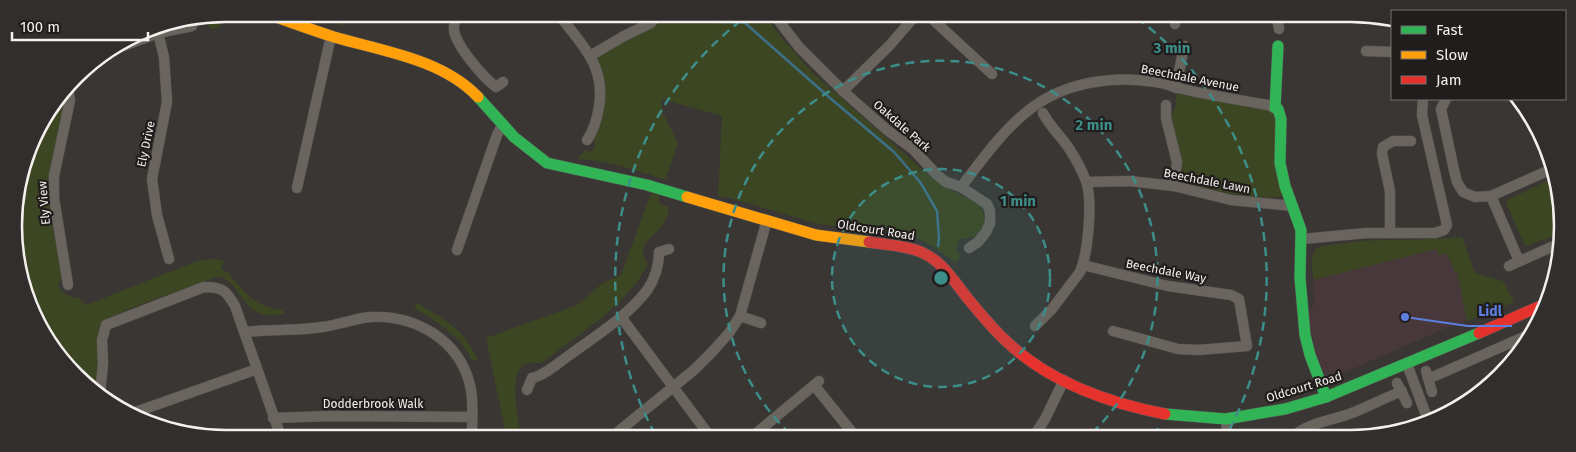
<svg xmlns="http://www.w3.org/2000/svg" width="1576" height="452" viewBox="0 0 1576 452" font-family="'Fira Sans',sans-serif">
<style>
.commercial{fill:#49383b}
.green{fill:#3d4622}
.lines{fill:none;stroke-linecap:round;stroke-linejoin:round}
.stream{stroke:#3d7088;stroke-width:2.5}
.street-casing{stroke:#565453;stroke-width:11}
.fast-casing{stroke:#565453;stroke-width:12}
.slow-casing{stroke:#565453;stroke-width:12}
.jam-casing{stroke:#565453;stroke-width:12}
.street{stroke:#69645e;stroke-width:10}
.fast{stroke:#30b455;stroke-width:11}
.slow{stroke:#ff9f0a;stroke-width:11}
.jam{stroke:#e5322d;stroke-width:11}
.ring{fill:none;stroke:#3d8e88;stroke-width:2.5;stroke-dasharray:9 6}
.labels{text-anchor:middle;stroke-width:4.5;stroke-linejoin:round;paint-order:stroke}
.street-label{font-size:12px;fill:#f4f0ee;stroke:#201d1c}
.rim{fill:none;stroke:#f4f0ee;stroke-width:2.5}
.centre{fill:#3d8e88;stroke:#201d1c;stroke-width:2.5}
.ring-label{font-size:15px;text-anchor:middle;font-weight:bold;fill:#3d8e88;stroke:#201d1c;stroke-width:4.5;stroke-linejoin:round;paint-order:stroke}
.leader{fill:none;stroke:#5e7fdf;stroke-width:2}
.callout-dot{fill:#5e7fdf;stroke:#201d1c;stroke-width:2}
.callout-label{font-size:14px;text-anchor:middle;font-weight:bold;fill:#5e7fdf;stroke:#201d1c;stroke-width:4.5;stroke-linejoin:round;paint-order:stroke}
</style>
<rect width="100%" height="100%" fill="#393634"/>
<polygon class="commercial" points="1437,249 1446,253 1455,272 1457,271 1467,321 1446,328 1330,379 1326,377 1317,357 1309,322 1309,314 1311,308 1314,305 1313,280"/>
<g class="green">
<polygon points="222,14 220,28 210,29 206,18 199,19"/>
<polygon points="312,14 341,14 340,19 344,22 343,26"/>
<path d="M660 15 765 16 786 43 813 73 933 179 981 206C986 215 986 231 975 236 970 239 964 237 959 240L956 249 961 256 956 263 936 248 919 239 887 232 818 224 730 198 718 196 722 116 661 99 663 114 678 143 666 178 662 179C634 169 608 161 578 159L585 150 591 152 596 145 593 140 599 119 596 61 599 54Z"/>
<path d="M1176 93 1271 109 1274 113 1282 196C1270 202 1193 189 1182 180L1179 151 1169 116C1177 110 1177 102 1176 93Z"/>
<path d="M65 94V105L49 191 50 211 61 274 62 280 58 284 61 291 73 298 78 297 86 305 197 261 214 259 224 260 221 269 226 271C245 291 254 308 283 310L284 314C279 314 273 316 268 315 243 314 240 283 219 276L131 308 103 323 98 331 99 363 95 390 57 355 21 281 14 212 24 175 26 174 25 170 36 132Z"/>
<polygon points="1555,177 1558,184 1558,234 1527,246 1524,244 1506,203 1507,200"/>
<path d="M651 193 659 195V204L669 207C668 231 641 238 643 253 643 256 646 261 648 264 628 305 579 334 543 362 537 364 530 362 524 365 508 375 519 418 520 435H506L486 338 577 305 604 282 621 275Z"/>
<path d="M1462 237 1475 273 1503 281 1514 302 1467 321 1457 272H1455L1446 253 1439 256 1437 249 1313 280C1313 269 1309 256 1317 248 1363 236 1415 242 1462 237Z"/>
<path d="M417 303C444 319 463 328 477 358L476 360H472C460 335 437 322 414 308Z"/>
</g>
<g class="lines">
<g class="stream">
<path d="M694 15C703 26 732 20 745 23L830 98 894 152 920 182 937 211 939 239 938 246"/>
<polyline points="1157,429 1176,436"/>
</g>
<defs>
<g id="street">
<path d="M458 15C456 19 453 24 454 30 456 46 483 77 496 87L503 82"/>
<path d="M559 15C582 45 606 66 599 107 597 119 594 130 587 140"/>
<polyline points="775,16 799,47 843,91 887,130 913,149 936,174 946,182 961,187 987,204 990,211 990,223 986,232 978,242 969,248"/>
<polyline points="929,16 992,74"/>
<polyline points="1082,17 1082,18"/>
<polyline points="1175,17 1175,24"/>
<polyline points="1277,17 1279,29"/>
<polyline points="158,33 164,57 167,102 152,179 157,215 169,259"/>
<polyline points="115,49 158,33 192,26"/>
<polyline points="1366,51 1392,52"/>
<polyline points="590,56 624,36 651,23 657,15"/>
<polyline points="1176,88 1184,46"/>
<polyline points="843,91 889,46 915,16"/>
<polyline points="1446,99 1441,109 1454,170 1457,182 1463,192 1475,197 1491,196 1552,169"/>
<polyline points="1166,105 1166,118 1177,162 1174,186"/>
<polyline points="1087,182 1129,181 1174,186 1231,200 1293,206"/>
<path d="M961 187C982 160 1002 131 1029 110 1064 82 1113 75 1156 82 1164 83 1171 86 1178 88 1208 95 1238 100 1268 105L1275 108"/>
<polyline points="297,188 331,36"/>
<polyline points="1491,196 1519,261"/>
<polyline points="1390,233 1390,191 1382,154 1383,147 1393,141 1411,141"/>
<polyline points="1302,239 1367,233 1435,233 1444,230 1447,225 1422,115 1423,99"/>
<polyline points="457,250 497,135 503,124"/>
<polyline points="1083,265 1168,286 1231,295 1239,299 1247,346 1198,350 1178,349 1113,331"/>
<polyline points="1509,266 1558,244"/>
<polyline points="68,285 54,198 54,176 70,100 68,90"/>
<polyline points="740,316 761,323"/>
<polyline points="621,317 709,435"/>
<path d="M1035 326 1052 309 1080 272C1088 253 1093 201 1086 181 1082 171 1076 159 1070 150 1062 137 1050 127 1043 113"/>
<path d="M246 332C271 329 297 331 322 327 339 325 355 318 371 317 416 315 459 340 470 385 474 401 472 419 472 435"/>
<polyline points="1407,364 1429,423"/>
<polyline points="1426,371 1432,392"/>
<polyline points="1428,379 1533,333"/>
<polyline points="1397,383 1407,403"/>
<polyline points="814,385 851,431"/>
<path d="M527 390 532 378C546 375 559 362 571 354 596 336 630 314 648 289 655 278 659 266 659 252L669 249"/>
<path d="M100 395 103 363 102 340 106 325 204 287C222 287 226 290 235 306L280 434"/>
<polyline points="133,413 257,369"/>
<polyline points="273,418 332,416 472,417"/>
<polyline points="1226,419 1227,436"/>
<polyline points="614,435 694,370 712,352 729,333 740,316 767,220"/>
<polyline points="754,435 819,381"/>
<polyline points="1034,436 1045,419 1064,380"/>
<path d="M1295 436C1304 424 1337 419 1352 413 1369 406 1385 398 1402 391"/>
</g>
<g id="fast">
<polyline points="1278,46 1275,108 1278,109 1281,119 1280,163 1285,186 1301,230 1300,278 1305,335 1310,355 1326,397"/>
<polyline points="478,97 514,137 547,163 647,185 687,197"/>
<polyline points="1165,414 1226,419 1285,409 1326,397 1479,333"/>
</g>
<g id="slow">
<path d="M268 14C290 22 312 30 334 37 382 51 442 59 478 97"/>
<polyline points="687,197 816,235 869,242"/>
</g>
<g id="jam">
<path d="M869 242C886 245 905 245 921 252 944 262 954 282 969 300 980 313 992 328 1005 340 1047 381 1108 403 1165 414"/>
<polyline points="1479,333 1545,304"/>
</g>
</defs>
<use href="#street" class="street-casing"/>
<use href="#fast" class="fast-casing"/>
<use href="#slow" class="slow-casing"/>
<use href="#jam" class="jam-casing"/>
<use href="#street" class="street"/>
<use href="#fast" class="fast"/>
<use href="#slow" class="slow"/>
<use href="#jam" class="jam"/>
</g>
<circle cx="941" cy="278" r="109" fill="#3d8e88" fill-opacity=".12"/>
<g class="ring">
<circle cx="941" cy="278" r="109"/>
<path d="M790 434A217 217 0 1 1 1090 435"/>
<path d="M655 434A326 326 0 0 1 747 16M1137 18A326 326 0 0 1 1226 436"/>
</g>
<g class="labels">
<g class="street-label">
<text transform="translate(1190 78) rotate(11)" y="4">Beechdale Avenue</text>
<text transform="translate(902 126) rotate(41)" y="4">Oakdale Park</text>
<text transform="translate(146 144) rotate(-78)" y="4">Ely Drive</text>
<text transform="translate(1207 181) rotate(11)" y="4">Beechdale Lawn</text>
<text transform="translate(44 203) rotate(-95)" y="4">Ely View</text>
<text transform="translate(876 230) rotate(9)" y="4">Oldcourt Road</text>
<text transform="translate(1166 271) rotate(11)" y="4">Beechdale Way</text>
<text transform="translate(1304 387) rotate(-17)" y="4">Oldcourt Road</text>
<text x="373" y="408">Dodderbrook Walk</text>
</g>
</g>
<path d="M0 0H1576V452H0ZM226 22H1350A204 204 0 0 1 1554 226V226A204 204 0 0 1 1350 430H226A204 204 0 0 1 22 226V226A204 204 0 0 1 226 22Z" fill="#312e2d" fill-rule="evenodd"/>
<path class="rim" d="M226 22H1350A204 204 0 0 1 1554 226V226A204 204 0 0 1 1350 430H226A204 204 0 0 1 22 226V226A204 204 0 0 1 226 22Z"/>
<circle cx="941" cy="278" r="8" class="centre"/>
<g class="ring-label">
<text x="1172" y="53">3 min</text>
<text x="1094" y="130">2 min</text>
<text x="1018" y="206">1 min</text>
</g>
<path class="leader" d="M1405 317L1468 326H1512"/>
<circle class="callout-dot" cx="1405" cy="317" r="5"/>
<g class="callout-label">
<text x="1490" y="316">Lidl</text>
</g>
<rect x="1391" y="10" width="175" height="90" fill="#201d1c" stroke="#757170"/>
<rect x="1401" y="26" width="25" height="8" fill="#30b455" stroke="#757170"/>
<text x="1436" y="35" font-size="15" fill="#f4f0ee">Fast</text>
<rect x="1401" y="51" width="25" height="8" fill="#ff9f0a" stroke="#757170"/>
<text x="1436" y="60" font-size="15" fill="#f4f0ee">Slow</text>
<rect x="1401" y="76" width="25" height="8" fill="#e5322d" stroke="#757170"/>
<text x="1436" y="85" font-size="15" fill="#f4f0ee">Jam</text>
<path d="M12 32v8h136v-8" fill="none" stroke="#f4f0ee" stroke-width="2.5"/>
<text x="20" y="32" font-size="15" fill="#f4f0ee" stroke="#201d1c" stroke-width="4" paint-order="stroke">100 m</text>
</svg>
